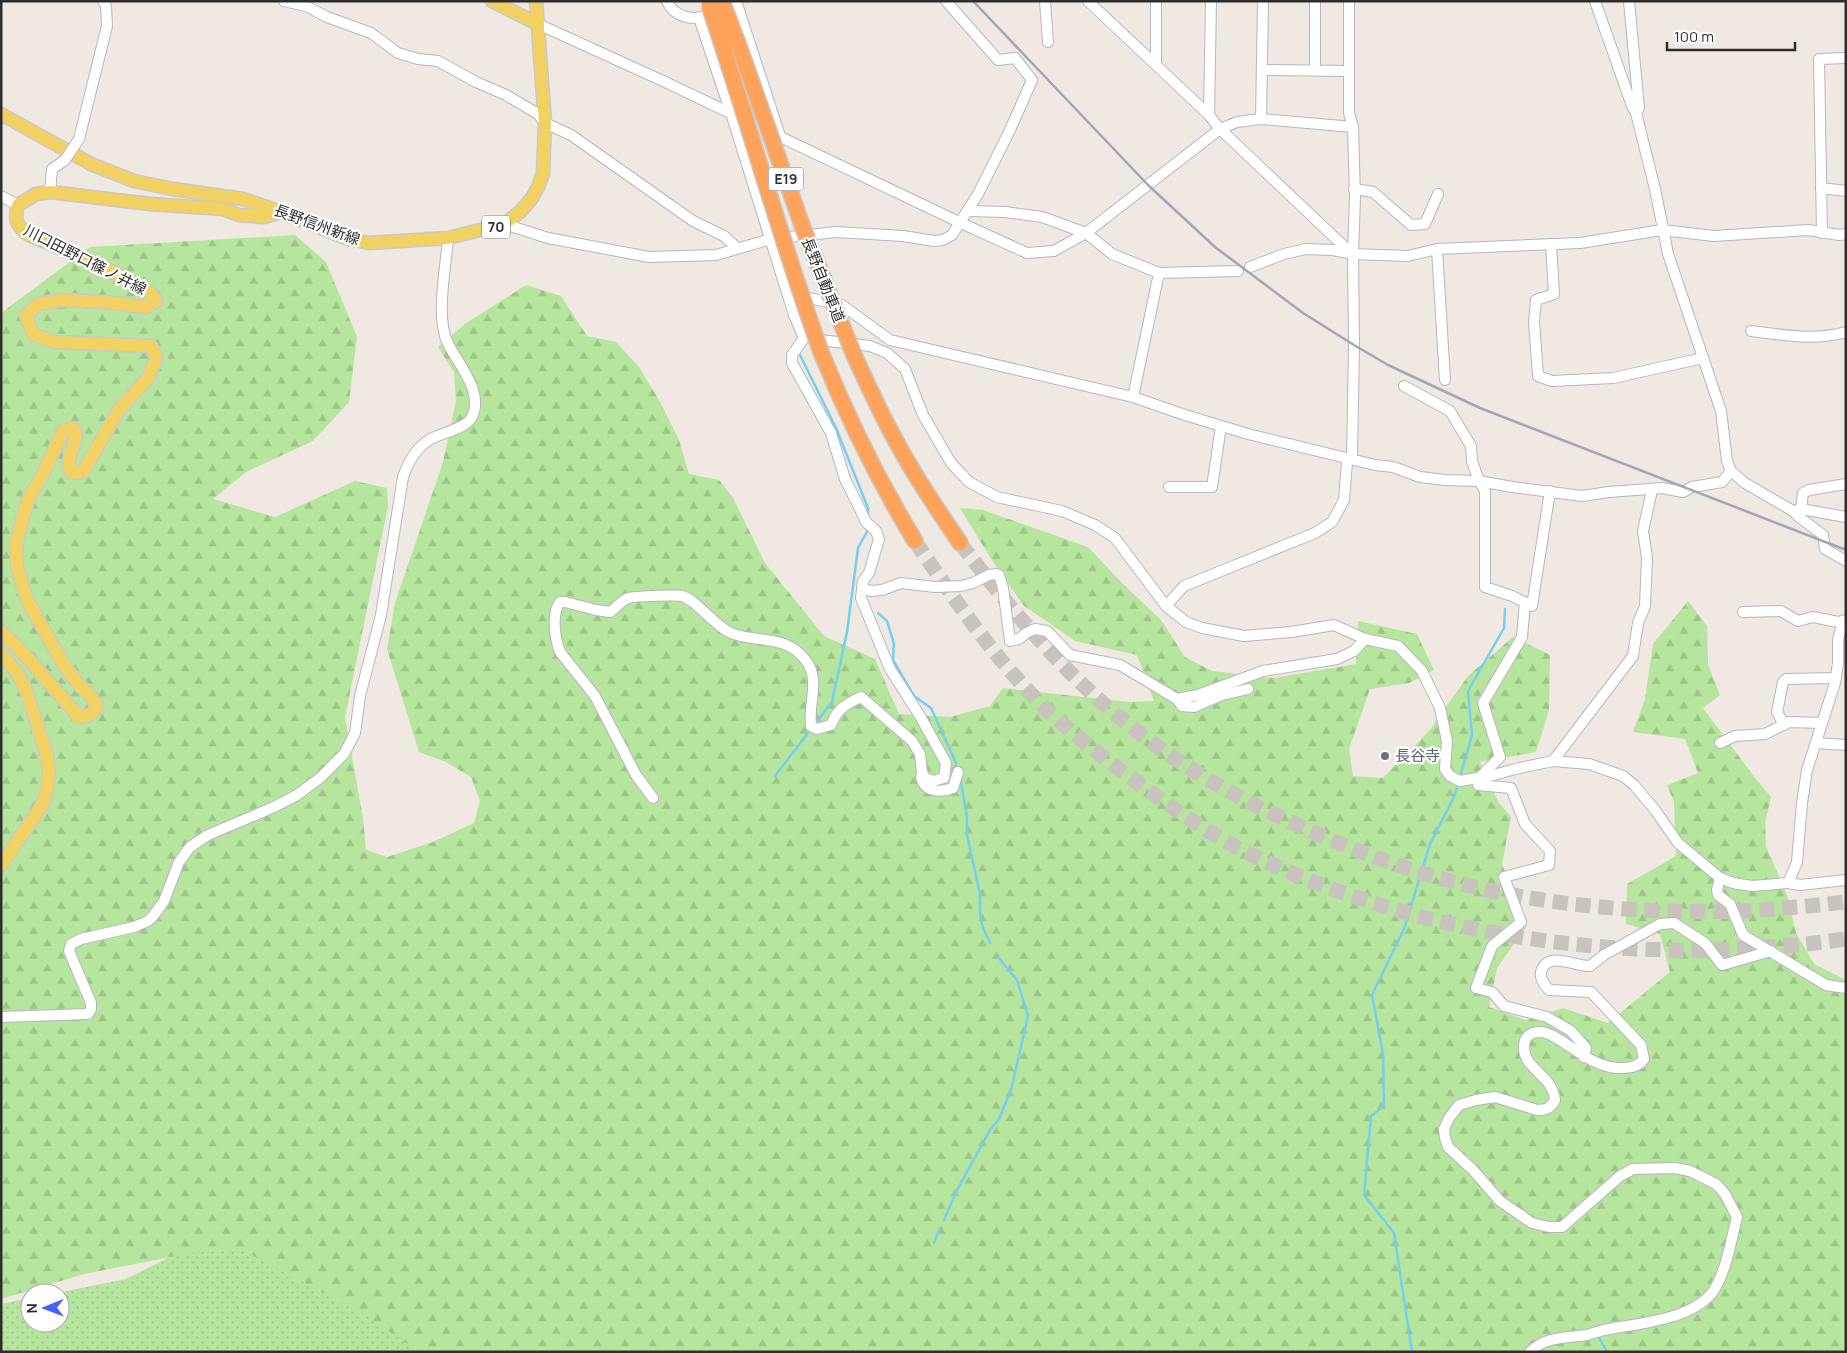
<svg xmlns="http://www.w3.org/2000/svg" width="1847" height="1353" viewBox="0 0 1847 1353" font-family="Manrope,'Noto Sans JP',sans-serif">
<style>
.grass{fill:url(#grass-dots)}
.forest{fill:url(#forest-firs)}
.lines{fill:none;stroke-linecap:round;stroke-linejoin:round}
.stream{stroke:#75cff0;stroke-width:2.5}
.highway-tunnel{stroke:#c8c4bd;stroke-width:15;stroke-dasharray:15 8;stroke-linecap:butt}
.minor-casing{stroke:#b4b7c1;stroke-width:12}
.major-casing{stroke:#c9c9c9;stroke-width:15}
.highway-casing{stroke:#c9c9c9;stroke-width:18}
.minor{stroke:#fff;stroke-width:10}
.major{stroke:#f2d163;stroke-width:12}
.highway{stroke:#ffa35c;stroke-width:15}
.rail{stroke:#a3a6b8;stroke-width:2.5}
.minor-bridge-casing{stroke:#b4b7c1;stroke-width:12;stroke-linecap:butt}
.highway-bridge-casing{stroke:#c9c9c9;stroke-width:18;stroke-linecap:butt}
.minor-bridge{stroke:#fff;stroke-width:10}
.highway-bridge{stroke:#ffa35c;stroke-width:15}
.worship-dot{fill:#6b7280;stroke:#fff;stroke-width:2}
.labels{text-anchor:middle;stroke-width:4.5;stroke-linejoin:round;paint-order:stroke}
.shield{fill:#fff;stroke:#6d6d6d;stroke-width:1}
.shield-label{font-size:14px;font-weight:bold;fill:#2e2e2e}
.street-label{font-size:15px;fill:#2e2e2e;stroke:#fff}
.worship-label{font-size:15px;fill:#5b616d;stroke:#fff;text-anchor:start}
</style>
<defs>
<pattern id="grass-dots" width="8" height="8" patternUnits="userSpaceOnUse" patternTransform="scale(1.25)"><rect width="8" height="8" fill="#b6e59e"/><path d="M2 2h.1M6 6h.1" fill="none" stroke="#9dc588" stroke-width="1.8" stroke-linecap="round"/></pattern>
<pattern id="forest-firs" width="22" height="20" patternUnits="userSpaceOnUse" patternTransform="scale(1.25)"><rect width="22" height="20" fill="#b6e59e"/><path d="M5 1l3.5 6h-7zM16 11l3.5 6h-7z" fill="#9dc588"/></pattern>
</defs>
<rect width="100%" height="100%" fill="#efe9e1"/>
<polygon class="grass" points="220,1232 456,1352 1,1352 1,1304 30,1298 30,1323 60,1323 60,1293 57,1293 126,1279"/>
<polygon class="forest" points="295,235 326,262 357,337 349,402 313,441 246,472 213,499 275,517 355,481 387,488 388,506 345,717 363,818 366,850 387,857 433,842 474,823 480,801 471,777 446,762 419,752 387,649 395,603 443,462 456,401 454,372 438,347 466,323 526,285 561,296 587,336 616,342 639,367 659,400 679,440 689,474 719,480 733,498 765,563 824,636 875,659 899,714 950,717 990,706 1003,688 1129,702 1154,701 1137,655 1075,641 1023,605 993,562 960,508 983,510 1088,547 1121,582 1161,620 1185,657 1212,671 1273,678 1356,664 1358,621 1417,634 1434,670 1409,683 1370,689 1349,749 1353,776 1383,778 1429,731 1468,676 1513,637 1550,655 1549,710 1536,752 1480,762 1499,803 1511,817 1502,864 1527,926 1497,968 1489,1007 1526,1020 1563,1008 1608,1023 1670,972 1660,934 1626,924 1627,884 1676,856 1674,802 1667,785 1698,773 1685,739 1633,732 1645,699 1653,644 1688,601 1707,626 1708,665 1720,695 1703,708 1755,778 1771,797 1765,823 1766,846 1788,898 1796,933 1814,964 1846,980 1846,1352 419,1352 364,1314 239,1248 191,1253 84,1274 1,1299 1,313 90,247"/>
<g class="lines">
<g class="stream">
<polyline points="800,355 836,428 868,508 868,514"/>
<polyline points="878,613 887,621 894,644 893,660 914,696 931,708 956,763"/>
<polyline points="818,720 832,702 847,632 858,548 868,530"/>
<polyline points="1461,773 1472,735 1468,691 1504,628 1505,609"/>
<polyline points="775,776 808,733"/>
<polyline points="961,783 967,817 967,835 980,894 980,915 983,928 990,943"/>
<polyline points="944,1220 957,1190 990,1130 999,1119 1011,1090 1028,1016 1017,980 998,957"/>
<polyline points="934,1243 940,1228"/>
<polyline points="1599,1338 1607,1352"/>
<polyline points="1412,1352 1394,1233 1364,1195 1371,1116 1384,1106 1383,1054 1372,995 1404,929 1430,844 1454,797 1457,788"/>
</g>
<g class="highway-tunnel">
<path d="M915 541C954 599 994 658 1044 707 1077 738 1113 765 1149 791 1184 816 1221 841 1260 859 1440 943 1650 967 1846 939"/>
<path d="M960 543C1006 603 1054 662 1112 711 1168 759 1230 795 1297 825 1343 846 1390 864 1439 878 1540 906 1655 916 1760 910 1789 908 1817 905 1846 902"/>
</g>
<defs>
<g id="minor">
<polyline points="284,1 306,6 327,17 371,33 398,53 418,59 438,61 476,82 506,95 538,114 545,123 571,135 693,221 724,236 737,248"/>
<path d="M667 1C673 16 691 21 706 16"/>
<polyline points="1045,1 1048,42"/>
<polyline points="1088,1 1209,115 1220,129 1352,254"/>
<polyline points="1349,1 1349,113 1353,127 1355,197 1353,254 1354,345 1352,458"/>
<polyline points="1595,1 1632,106 1636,113 1655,189 1668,254 1721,411 1727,461 1731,471 1745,483 1793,511 1799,517 1823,535 1825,549 1846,561"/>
<polyline points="1629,1 1639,108 1636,113"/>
<polyline points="737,4 780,136"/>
<polyline points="538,24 663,81 961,223 1027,253 1054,251 1086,233 1220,129 1237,122 1261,119 1353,127"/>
<polyline points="1156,65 1156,1"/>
<polyline points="1262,70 1349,71"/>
<polyline points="1315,70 1315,1"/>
<polyline points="1209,115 1211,1"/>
<polyline points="1261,119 1263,1"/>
<polyline points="79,139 107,26 106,6 103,1"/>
<polyline points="1821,188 1846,191"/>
<polyline points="1354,189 1373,192 1411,225 1425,224 1438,194"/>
<polyline points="50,192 52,169 65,160"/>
<polyline points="1,196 18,205"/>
<polyline points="968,211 1005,212 1042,217 1086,233 1112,254 1159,273 1238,271"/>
<polyline points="504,224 548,238 649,257 716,255 771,239 836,232 903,236 934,241 943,240 952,235 978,194 1010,130 1032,80 1015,58 998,60 946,1"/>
<polyline points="1822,233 1819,59 1846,58"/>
<polyline points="1551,244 1554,294 1536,300 1534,322 1538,376 1552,381 1613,378 1703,358"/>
<polyline points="1437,249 1445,380"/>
<polyline points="1250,267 1284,254 1306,249 1333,250 1353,254 1408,256 1437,249 1580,243 1662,230 1714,236 1808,230 1839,235 1846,234"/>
<polyline points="799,296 842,305 890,340 1133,397 1185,415 1248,434 1375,465 1393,467 1420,477 1445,480 1479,481 1512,487 1582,496 1609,492 1662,488 1683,492 1692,487 1722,482 1731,471"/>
<path d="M1751 331C1784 335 1813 341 1846 332"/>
<polyline points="812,339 870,346 887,353 905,369 923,415 933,432 951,463 969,482 997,497 1062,511 1095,525 1115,538 1166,606 1186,622 1202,628 1244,636 1291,632 1334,625 1365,639 1398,646 1422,671 1440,708 1447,741 1445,769 1450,776 1460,781 1494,775 1515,769 1553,761 1589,764 1623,776 1634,785 1655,810 1678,843 1720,878 1733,883 1752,886 1788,883 1800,885 1846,880"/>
<polyline points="1404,386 1450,411 1471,446 1472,461 1479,481 1485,491 1485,587 1512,596 1532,606 1550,491"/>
<polyline points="1133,397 1159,273"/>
<polyline points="1169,487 1212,487 1221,426"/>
<polyline points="1801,509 1803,493 1809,490 1846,484"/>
<polyline points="1797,510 1801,509 1846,517"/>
<polyline points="862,589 872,591 882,590 901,583 935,587 961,586 973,583 989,575 996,574 999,575 1003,588 1010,641 1019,639 1026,633 1035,629 1047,631 1070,655 1120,665 1177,699 1198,695 1263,671 1337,659 1354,651 1365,639"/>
<polyline points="1525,602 1522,637 1483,703 1500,757 1479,778 1478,785 1511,788 1525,824 1550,851 1549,865 1504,877 1521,922 1492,946 1476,988 1492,992 1504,1006 1547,1017 1571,1031 1586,1048 1584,1057"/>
<polyline points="1166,606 1184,586 1315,533 1332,522 1344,500 1347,462 1352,458"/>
<polyline points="1743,612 1781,611 1798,621 1813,617 1838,622 1846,620"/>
<polyline points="1177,699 1182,706 1194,707 1222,695 1248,689"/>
<polyline points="1784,725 1777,712 1783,682 1786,679 1836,678"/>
<polyline points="1720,743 1735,736 1765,734 1789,722 1822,723"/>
<polyline points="1816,743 1846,745"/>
<polyline points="1553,761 1633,656 1638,623 1645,606 1647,558 1643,531 1652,490"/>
<path d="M922 775 921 777C924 792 940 793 953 788L958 772"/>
<path d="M653 798 636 775 595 696 560 652C555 639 551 614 560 602H565L596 610 610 612C616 608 621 601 628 598 635 596 675 595 682 596 696 599 714 626 731 633 758 644 787 633 807 662 820 681 808 705 811 726L817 729 831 725C837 709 846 704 861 697L912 741 920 754 922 772 925 778 933 781 944 778 946 763 920 716 890 669 861 598 863 581 869 573 879 539 876 531 866 522 856 501 845 479 831 433 792 363V355L804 338 794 315 731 113 699 18"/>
<polyline points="1720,878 1717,890 1718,895 1730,904 1743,935 1826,985 1846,988"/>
<polyline points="1788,883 1797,862 1802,803 1807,770 1835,683 1838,663 1838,640 1840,631 1846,628"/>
<path d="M1 1017 88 1014 91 1009V1003L69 951 71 944 81 939 134 927 148 921 154 915 164 901 179 862 190 847 208 835 274 807 297 795 320 778 344 754 355 733 360 696 381 615 403 477C408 462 415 449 429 440 440 433 466 429 472 417 484 392 459 365 448 344 435 317 446 268 448 238"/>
<path d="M1530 1352C1546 1336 1566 1338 1587 1335 1594 1333 1602 1330 1609 1329 1641 1323 1695 1319 1714 1290 1727 1269 1731 1240 1737 1217L1725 1194 1716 1184 1690 1171 1675 1168 1633 1169 1620 1176 1562 1227H1549L1532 1223 1500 1201 1473 1170 1448 1147 1445 1138 1444 1129 1449 1118 1459 1105 1476 1100 1495 1097 1537 1110C1546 1110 1551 1108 1555 1100 1553 1076 1525 1069 1524 1049 1523 1032 1538 1029 1551 1035 1575 1047 1595 1070 1624 1068 1632 1068 1639 1066 1644 1059L1641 1045 1591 992 1549 990C1544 984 1538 977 1542 969 1550 951 1576 967 1590 966L1604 955 1660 924 1674 923 1705 943 1722 965 1771 951"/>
</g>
<g id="major">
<polyline points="492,1 538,24"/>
<polyline points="1,114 91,164 134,181 173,189 243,199 281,212 346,238 369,243 448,238 504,224 520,212 532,198 538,187 543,173 545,123 536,1"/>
<path d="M1 631 25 655 79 717C88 716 93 715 97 707L92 697 80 686 65 667 27 600 17 566 16 542 28 500 44 472 63 431 72 428 76 432C76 445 63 463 72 473L83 472 118 411 149 377 156 357 151 346 53 342 33 334 26 315 39 304 61 300 103 302 146 307 156 301 150 292 101 266 27 234C16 224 14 220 18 205L36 194 50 192 150 204 223 209 239 215 264 217 281 212"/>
<polyline points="1,653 18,674 26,690 47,755 49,772 46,795 41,807 1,865"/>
</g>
<g id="highway">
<path d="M821 352C848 419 878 480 915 541"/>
<path d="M854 355C869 388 884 421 902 452 919 483 940 513 960 543"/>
</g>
</defs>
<use href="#minor" class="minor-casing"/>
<use href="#major" class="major-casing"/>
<use href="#highway" class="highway-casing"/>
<use href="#minor" class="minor"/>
<use href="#major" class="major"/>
<use href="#highway" class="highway"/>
<polyline class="rail" points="973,1 1148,185 1215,247 1303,313 1354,345 1388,365 1480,408 1846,550"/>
<defs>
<polyline id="minor-bridge" points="65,160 79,139"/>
<g id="highway-bridge">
<polyline points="722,1 740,49 803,228 854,355"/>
<path d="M709 5C748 120 780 238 821 352"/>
</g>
</defs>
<use href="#minor-bridge" class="minor-bridge-casing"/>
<use href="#highway-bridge" class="highway-bridge-casing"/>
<use href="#minor-bridge" class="minor-bridge"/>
<use href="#highway-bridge" class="highway-bridge"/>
</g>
<circle class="worship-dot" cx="1385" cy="756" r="5"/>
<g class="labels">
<g class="shield">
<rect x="768.5" y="167.5" width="35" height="23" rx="4"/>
<rect x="482" y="215.5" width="28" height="23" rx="4"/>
</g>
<g class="shield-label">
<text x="786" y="184">E19</text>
<text x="496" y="232">70</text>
</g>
<g class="street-label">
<text transform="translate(317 225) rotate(20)" y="5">長野信州新線</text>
<text transform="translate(85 260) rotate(27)" y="5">川口田野口篠ノ井線</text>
<text transform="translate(823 280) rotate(68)" y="5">長野自動車道</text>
</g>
<g class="worship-label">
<text x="1395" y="761">長谷寺</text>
</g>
</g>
<rect width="1847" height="1353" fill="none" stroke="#2e2e2e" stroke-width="5"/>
<g transform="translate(45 1308) rotate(269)"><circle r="24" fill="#ffffff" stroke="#ababab"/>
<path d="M0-4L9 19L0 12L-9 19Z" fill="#4264fb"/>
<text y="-8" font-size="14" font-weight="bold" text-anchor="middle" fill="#2e2e2e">N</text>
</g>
<path d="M1667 42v8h128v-8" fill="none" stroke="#2e2e2e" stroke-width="2.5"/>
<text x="1674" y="42" font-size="15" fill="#2e2e2e" stroke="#ffffff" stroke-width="4" paint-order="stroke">100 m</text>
</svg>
